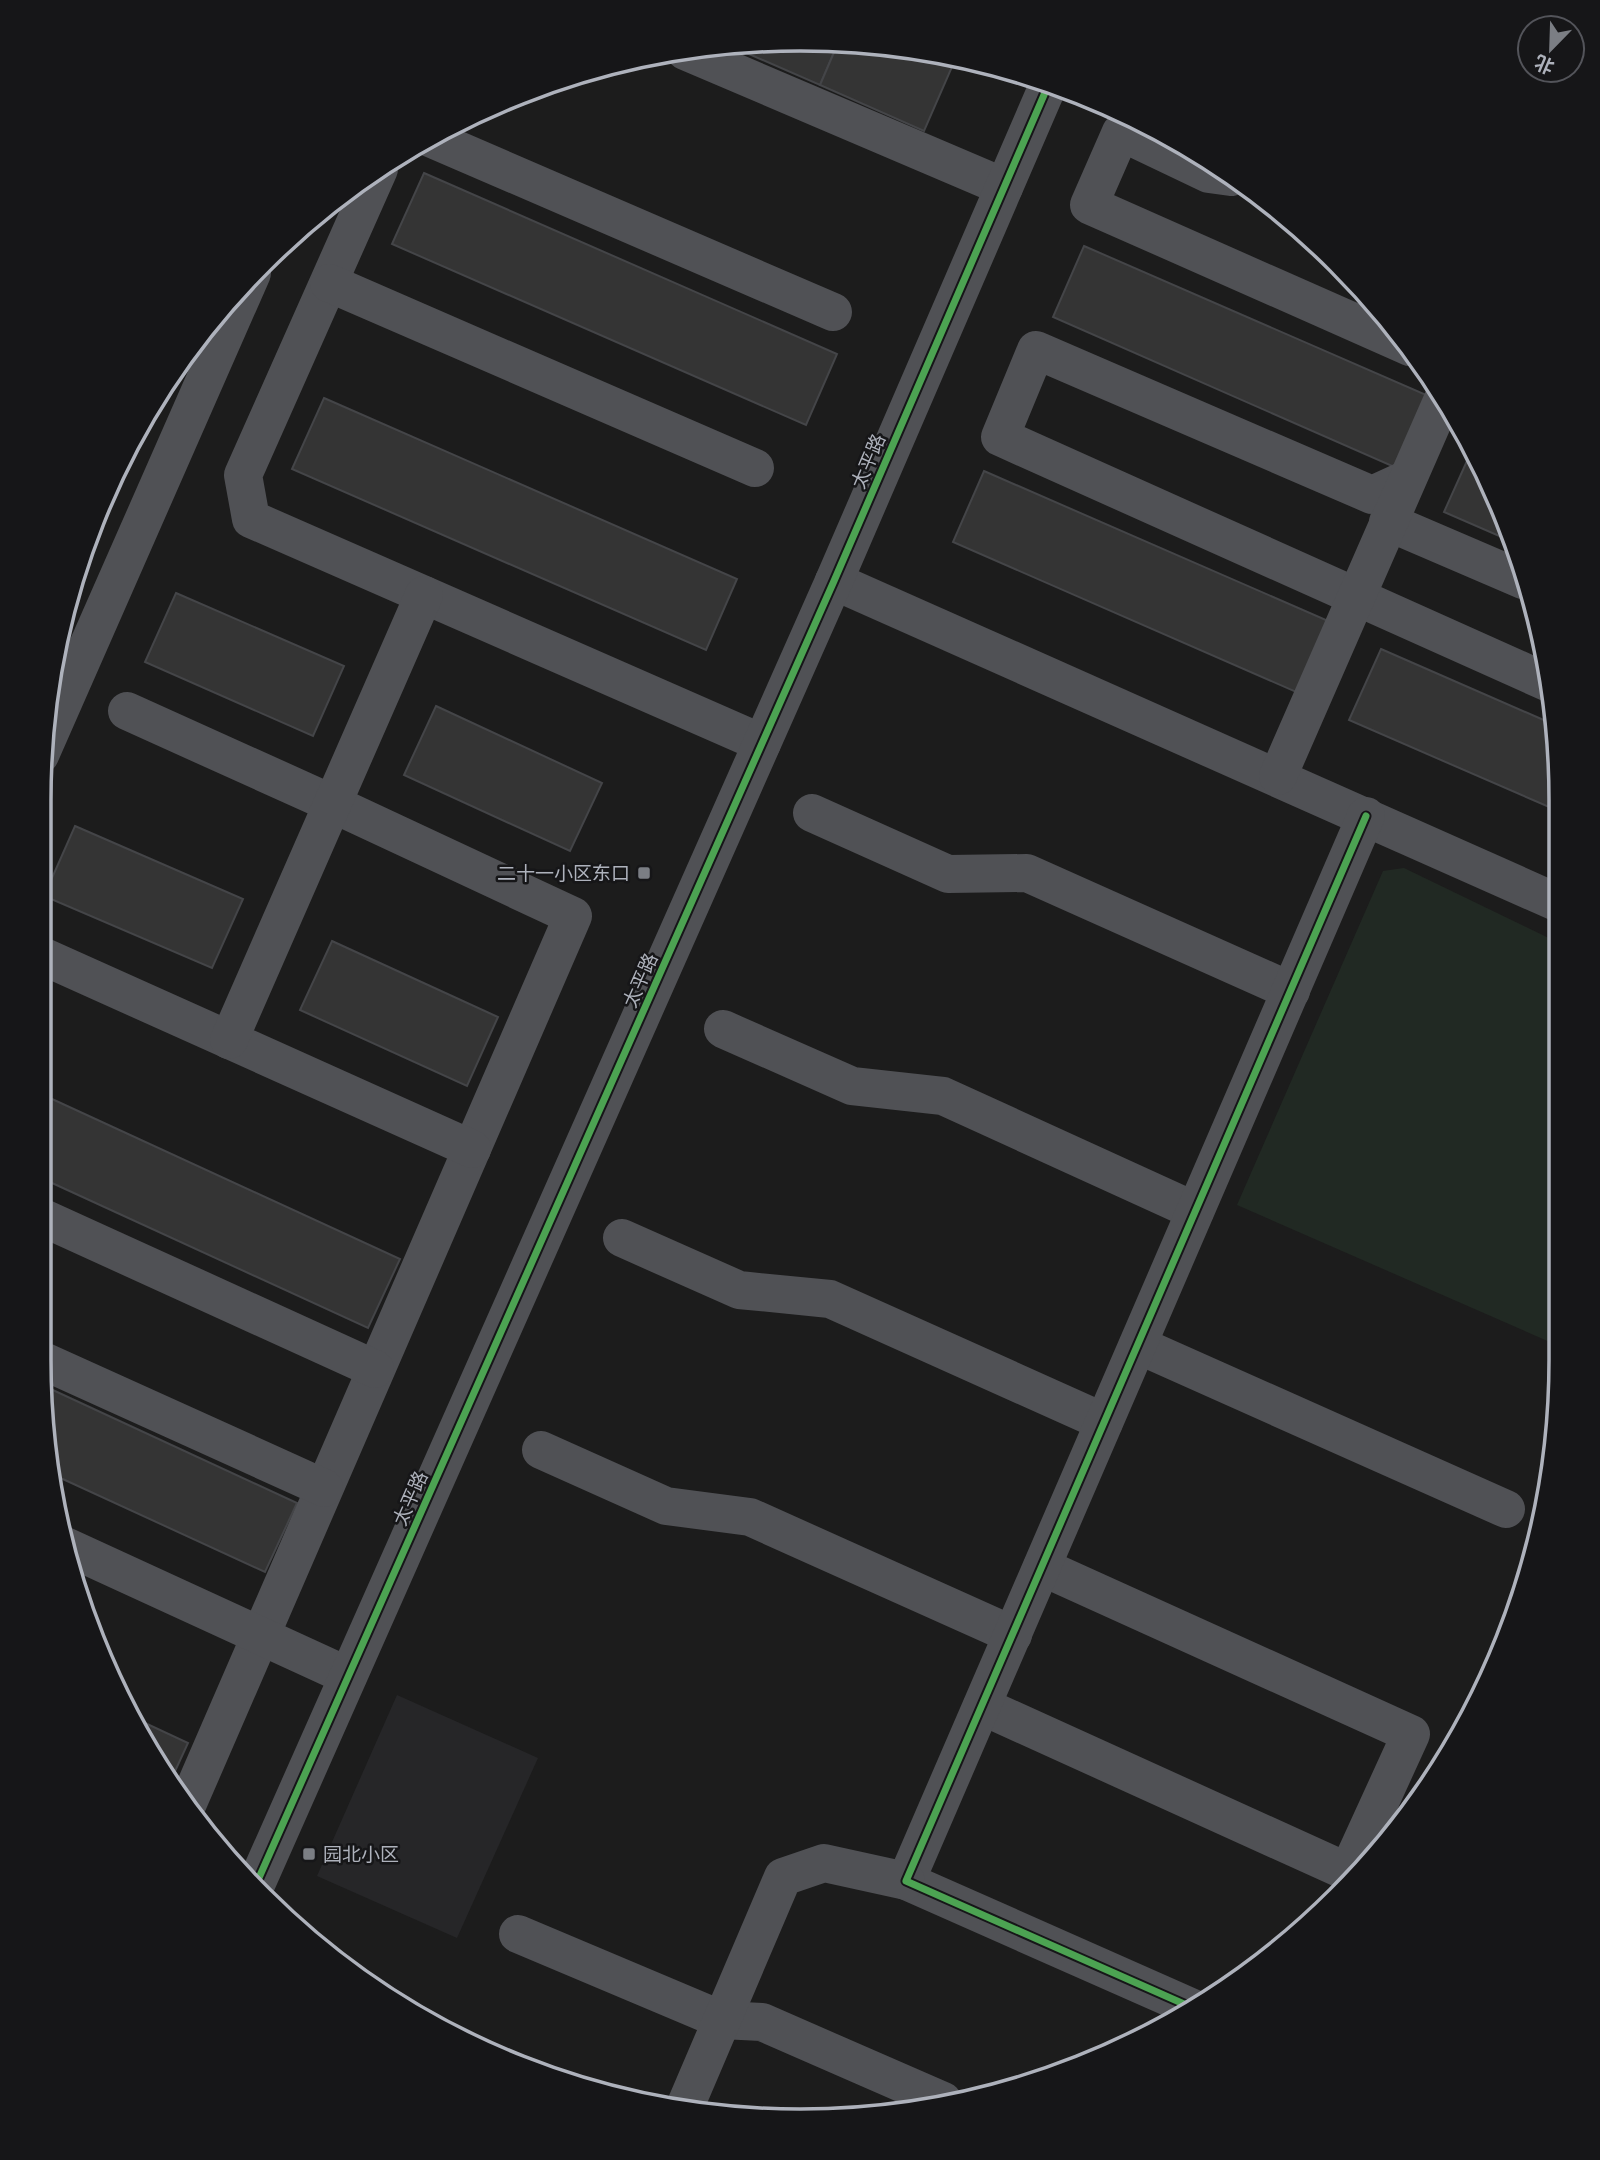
<svg xmlns="http://www.w3.org/2000/svg" width="1600" height="2160" viewBox="0 0 1600 2160" font-family="Lato,'Noto Sans SC',sans-serif">
<style>
.built{fill:#262628}
.green{fill:#212923}
.building{fill:#343434;stroke:#444548;stroke-width:2}
.lines{fill:none;stroke-linecap:round;stroke-linejoin:round}
.minor{stroke:#505155;stroke-width:38}
.cycleway-casing{stroke:#161618;stroke-width:11}
.cycleway{stroke:#4ca352;stroke-width:7}
.poi-dot{fill:#7b7e84;stroke:#161618;stroke-width:2.5}
.labels{text-anchor:middle;stroke-width:5;stroke-linejoin:round;paint-order:stroke}
.street-label{font-size:19px;fill:#aeb2bc;stroke:#161618}
.poi-label{font-size:19px;fill:#aeb2bc;stroke:#161618;text-anchor:end}
.rim{fill:none;stroke:#aeb2bc;stroke-width:3.5}
</style>
<rect width="100%" height="100%" fill="#1c1c1c"/>
<polygon class="built" points="397,1695 538,1758 457,1938 317,1876"/>
<g class="green">
<polygon points="171,372 144,427 63,614 97,508"/>
<polygon points="1404,868 1557,942 1559,1346 1237,1205 1383,871"/>
</g>
<g class="building">
<polygon points="751,40 838,43 820,85 726,44"/>
<polygon points="838,43 900,45 955,60 924,131 820,85"/>
<polygon points="424,173 837,354 806,425 392,244"/>
<polygon points="1084,246 1440,401 1408,473 1053,317"/>
<polygon points="324,398 737,579 706,650 292,469"/>
<polygon points="1471,452 1503,508 1513,542 1444,512"/>
<polygon points="984,471 1342,627 1310,698 953,542"/>
<polygon points="176,593 344,666 313,736 145,662"/>
<polygon points="1381,649 1555,725 1556,810 1349,720"/>
<polygon points="436,706 602,783 570,851 404,775"/>
<polygon points="75,826 243,899 212,968 44,896"/>
<polygon points="332,941 498,1017 467,1086 300,1010"/>
<polygon points="39,1093 400,1259 368,1328 39,1177"/>
<polygon points="42,1385 297,1503 265,1572 54,1475"/>
<polygon points="130,1716 188,1743 171,1780 141,1741"/>
</g>
<g class="lines">
<g class="minor">
<polyline points="685,51 1004,187"/>
<polyline points="430,138 833,312"/>
<polyline points="379,169 243,475 251,519 762,743"/>
<polyline points="1231,177 1209,174 1121,132 1089,205 1410,347"/>
<polyline points="329,283 755,468"/>
<polyline points="1407,479 1372,495 1036,350 1000,437 1551,684"/>
<polyline points="1388,522 1523,580"/>
<polyline points="834,581 1556,902"/>
<polyline points="127,711 333,804 573,916 188,1803"/>
<polyline points="40,755 252,273"/>
<polyline points="1278,776 1442,401"/>
<polyline points="812,813 948,874 1027,873 1291,991"/>
<polyline points="40,955 472,1149"/>
<polyline points="723,1029 852,1086 943,1096 1195,1211"/>
<polyline points="229,1040 424,595"/>
<polyline points="39,1216 375,1369"/>
<polyline points="622,1238 739,1290 830,1299 1104,1422"/>
<polyline points="1138,1345 1506,1509"/>
<polyline points="39,1359 324,1488"/>
<polyline points="541,1450 666,1506 750,1517 1013,1635"/>
<polyline points="63,1545 348,1676"/>
<polyline points="982,1706 1348,1872 1411,1734 1042,1567"/>
<polyline points="254,1889 834,581 1050,81"/>
<polyline points="518,1934 722,2020 762,2022 943,2101"/>
<polyline points="1193,2008 906,1881 1366,816"/>
<polyline points="684,2109 783,1877 824,1863 906,1881"/>
</g>
<defs>
<g id="cycleway">
<polyline points="254,1889 834,581 1050,81"/>
<polyline points="1193,2008 906,1881 1366,816"/>
</g>
</defs>
<use href="#cycleway" class="cycleway-casing"/>
<use href="#cycleway" class="cycleway"/>
</g>
<g class="poi-dot">
<rect x="637" y="866" width="14" height="14" rx="3.5"/>
<rect x="302" y="1847" width="14" height="14" rx="3.5"/>
</g>
<g class="labels">
<g class="street-label">
<text transform="translate(868 461) rotate(-67)" y="7">太平路</text>
<text transform="translate(640 980) rotate(-66)" y="7">太平路</text>
<text transform="translate(410 1498) rotate(-66)" y="7">太平路</text>
</g>
<g class="poi-label">
<text x="630" y="880">二十一小区东口</text>
<text x="323" y="1861" text-anchor="start">园北小区</text>
</g>
</g>
<path d="M0 0H1600V2160H0ZM800 51H800A749 749 0 0 1 1549 800V1360A749 749 0 0 1 800 2109H800A749 749 0 0 1 51 1360V800A749 749 0 0 1 800 51Z" fill="#161618" fill-rule="evenodd"/>
<path class="rim" d="M800 51H800A749 749 0 0 1 1549 800V1360A749 749 0 0 1 800 2109H800A749 749 0 0 1 51 1360V800A749 749 0 0 1 800 51Z"/>
<g transform="translate(1551 49) rotate(203)"><circle r="33" fill="#161618" stroke="#53545a" stroke-width="2"/>
<path d="M0-5L12 26L0 18L-12 26Z" fill="#7b7e84"/>
<text y="-10" font-size="19" font-weight="bold" text-anchor="middle" fill="#aeb2bc">北</text>
</g>
</svg>
